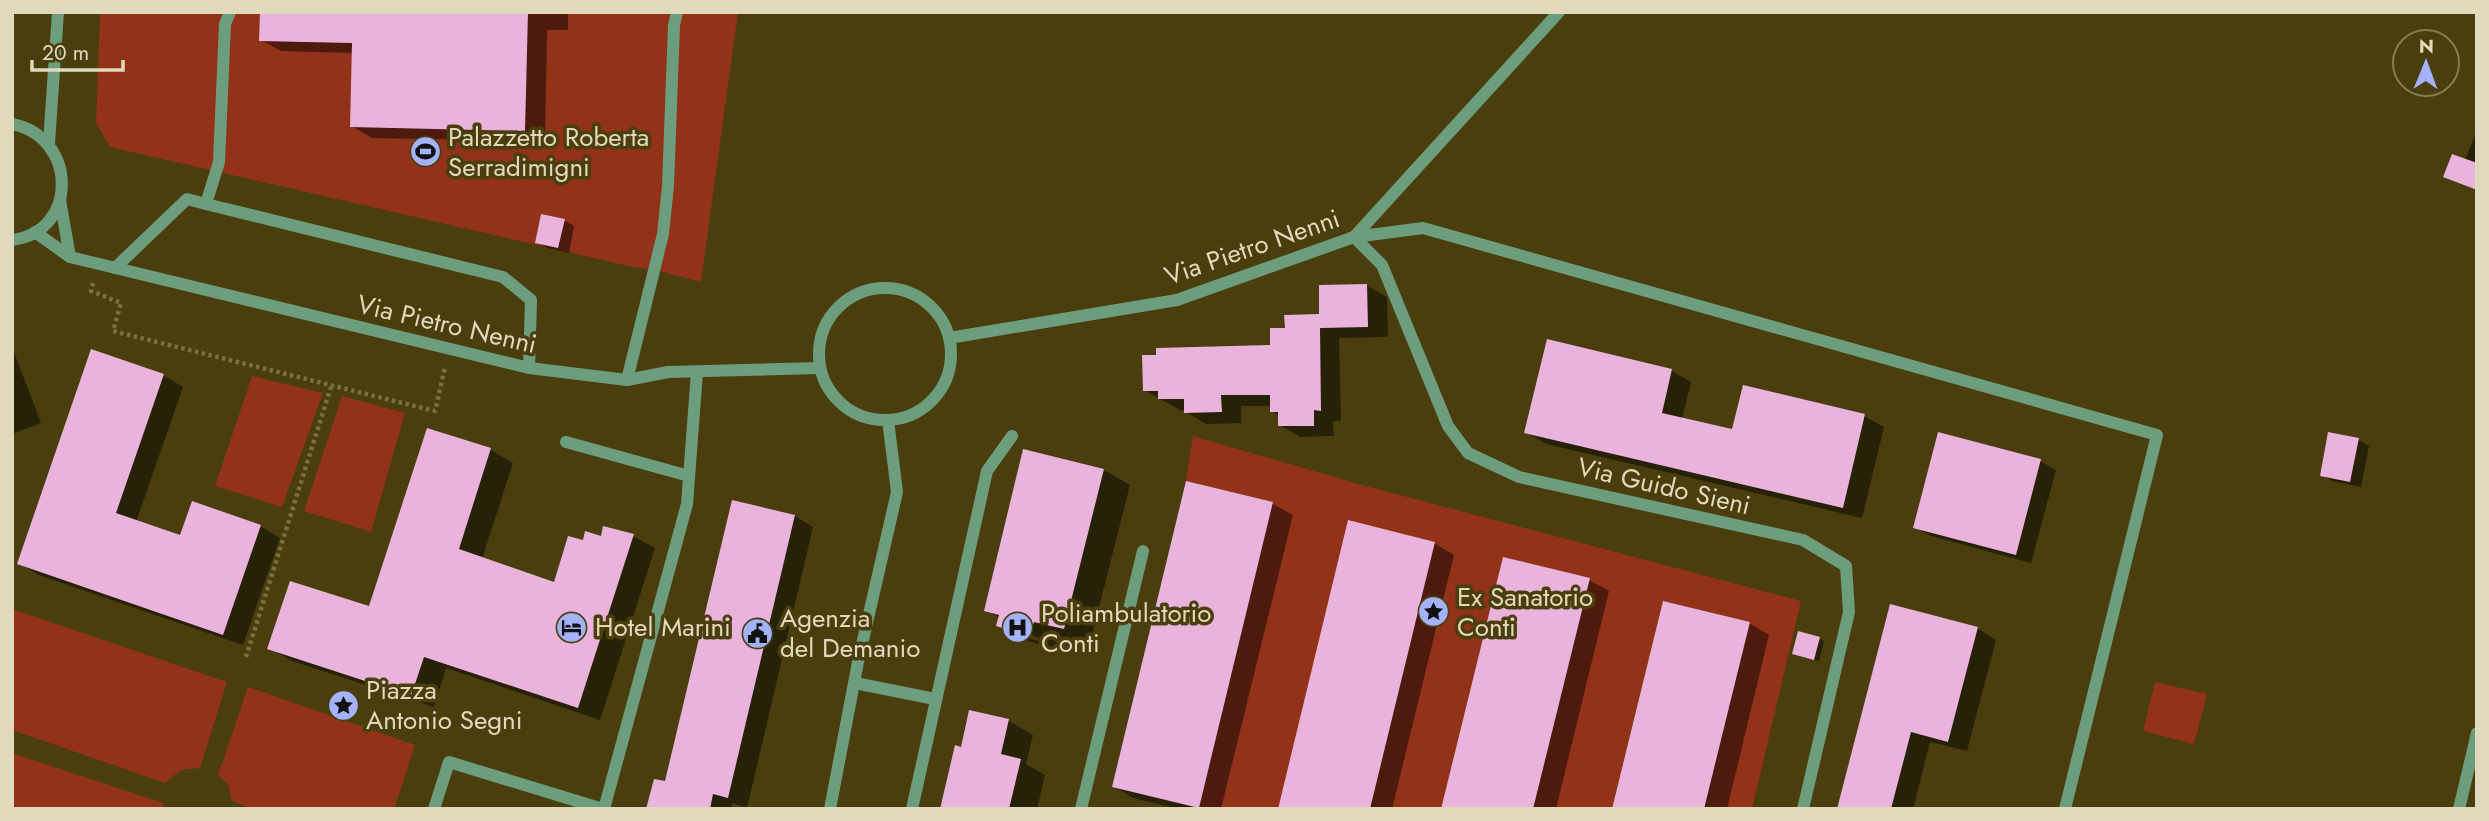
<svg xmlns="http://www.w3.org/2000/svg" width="2489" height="821" viewBox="0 0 2489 821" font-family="Jost,sans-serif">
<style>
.green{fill:#913219}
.shadow{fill:#0007;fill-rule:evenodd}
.building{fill:#e9b3dc}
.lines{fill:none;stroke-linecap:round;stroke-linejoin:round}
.path{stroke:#7a6f45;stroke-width:4.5;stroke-dasharray:3.5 3.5;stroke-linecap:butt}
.minor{stroke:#6c9e7e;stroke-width:12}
.labels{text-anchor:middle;stroke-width:7;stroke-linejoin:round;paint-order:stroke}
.poi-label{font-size:26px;fill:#e1d9bb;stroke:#4a3e0e;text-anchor:start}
.street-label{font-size:26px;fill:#e1d9bb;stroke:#4a3e0e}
</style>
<rect width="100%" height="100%" fill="#4a3e0e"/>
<g class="green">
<polygon points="100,12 738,12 701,282 656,270 633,267 110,147 96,123"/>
<polygon points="252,376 323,393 282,507 215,486"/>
<polygon points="342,396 405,413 371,532 304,511"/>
<polygon points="1193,436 1362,485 1801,601 1752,809 1704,809 1750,622 1663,601 1612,809 1533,809 1590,579 1503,557 1441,809 1370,809 1435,542 1349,521 1278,809 1199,808 1273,502 1186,481"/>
<polygon points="12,609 227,682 200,768 181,770 165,783 12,730"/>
<polygon points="2155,682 2207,694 2194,744 2143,731"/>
<polygon points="248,687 415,745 394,809 253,809 232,801 228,784 218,775"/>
<polygon points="12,753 163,803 163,809 12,809"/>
</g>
<g class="shadow">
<polygon points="262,12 568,12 568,30 547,30 545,141 372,138 352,126 354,53 281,51 261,40"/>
<polygon points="2475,135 2477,136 2477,190 2445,177 2465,160"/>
<polygon points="564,220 574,226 569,253 547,248 537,242"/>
<polygon points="1367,286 1387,297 1388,337 1339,338 1341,421 1333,421 1334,436 1300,437 1280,425 1280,416 1272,411 1272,406 1241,406 1241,423 1206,424 1186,412 1186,410 1180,410 1144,390 1272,347 1286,330 1321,315"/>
<polygon points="1548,341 1672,371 1691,382 1682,419 1734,431 1864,416 1884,427 1862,518 1546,444 1526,432"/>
<polygon points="12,347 41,423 12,434"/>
<polygon points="163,375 183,387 136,522 181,537 260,526 280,538 243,645 39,575 19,563"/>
<polygon points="428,430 491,450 513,463 482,559 555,585 584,542 633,536 655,548 600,720 446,668 434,707 292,661 269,648 370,608"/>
<polygon points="2359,440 2369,446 2361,487 2332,481 2322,475"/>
<polygon points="2040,461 2056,470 2031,563 1931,536 1915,527"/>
<path d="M1104 470 1130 485 1090 643 1060 636 1057 650 1025 640 998 625 1000 618 986 610ZM1023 632 1039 638 1038 641 1023 636Z"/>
<polygon points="1188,483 1273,504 1293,515 1221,809 1179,809 1133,798 1114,786"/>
<polygon points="734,502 795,516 813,527 747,808 732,803 731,809 648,809 666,784"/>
<polygon points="1434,543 1454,555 1392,809 1280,809"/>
<polygon points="1589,580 1609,591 1556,809 1443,809"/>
<polygon points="1749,623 1769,635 1727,809 1614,809"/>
<polygon points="1977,628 1996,640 1967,751 1930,742 1913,809 1839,809"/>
<polygon points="1800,633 1824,641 1819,661 1799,656"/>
<polygon points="971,712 1009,721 1033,735 1026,764 1045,775 1037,809 942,809 962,749"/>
</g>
<g class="building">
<polygon points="260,12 528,12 525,131 350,127 352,43 259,41"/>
<polygon points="2452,154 2477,163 2477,190 2443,177"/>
<polygon points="541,214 565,219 558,248 535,243"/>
<polygon points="1367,284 1368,327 1320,328 1321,411 1314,410 1314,426 1278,426 1278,412 1270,412 1270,395 1221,395 1222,412 1184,413 1184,399 1158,399 1158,391 1143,391 1142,355 1156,355 1156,348 1270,345 1270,328 1285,328 1284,315 1319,314 1319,285"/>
<polygon points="1547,339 1672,369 1662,413 1732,429 1743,385 1865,414 1843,508 1524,433"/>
<polygon points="91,349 164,374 116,513 180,535 192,501 261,525 223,635 17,564"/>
<polygon points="427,428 491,448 459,549 554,582 568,536 583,540 585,531 601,536 603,526 634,534 578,708 424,657 411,696 267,649 290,581 369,606"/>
<polygon points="1938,432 2041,459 2016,555 1913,528"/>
<polygon points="2328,432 2359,438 2350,482 2320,476"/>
<polygon points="1023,449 1104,469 1064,629 1034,622 1030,637 996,626 999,615 984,611"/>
<polygon points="1186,481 1273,502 1199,808 1112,787"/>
<polygon points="732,500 795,515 728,798 713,794 710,809 646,809 654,779 665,781"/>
<polygon points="1348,520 1435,542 1370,809 1278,809"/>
<polygon points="1503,557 1590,578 1533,809 1441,809"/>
<polygon points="1663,601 1750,622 1704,809 1612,809"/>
<polygon points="1890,604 1978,627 1948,742 1911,732 1891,809 1837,809"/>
<polygon points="1798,631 1820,637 1814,660 1792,654"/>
<polygon points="969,710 1009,719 1001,754 1021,759 1009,809 940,809 955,745 961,747"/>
</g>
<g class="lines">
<g class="path">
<polyline points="93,283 91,291 121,303 113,331 435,411 445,367"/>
<polyline points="246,657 331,387"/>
</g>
<g class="minor">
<path d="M12 124C78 137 79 232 12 240"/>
<polyline points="49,143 58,12"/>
<polyline points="60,200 70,257"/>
<polyline points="206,204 219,162 225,24 230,12"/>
<polyline points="35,232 70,257 529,368 627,380 668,372 820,368"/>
<polyline points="1354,237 1423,228 2157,435 2065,809"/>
<polyline points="1354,237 1382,265 1448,426 1468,453 1519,477 1803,540 1846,566 1849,612 1803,809"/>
<polyline points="115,268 187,199 206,204 503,277 531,300 529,368"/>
<circle cx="885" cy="354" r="66"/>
<polyline points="949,338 1177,300 1354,237 1559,12"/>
<polyline points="627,380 663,234 668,186 674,25 677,12"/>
<polyline points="566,442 689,476"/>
<polyline points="855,683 935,699"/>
<polyline points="434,809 449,762 603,809"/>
<polyline points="604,809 687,504 697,372"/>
<polyline points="830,809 858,662 897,492 888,420"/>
<polyline points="912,809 987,471 1012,436"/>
<polyline points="1081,809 1143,551"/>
<polyline points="2459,809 2477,733"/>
</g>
</g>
<defs>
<symbol id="stadium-disc" viewBox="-11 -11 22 22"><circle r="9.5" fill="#a4b2fc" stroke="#4a3e0e"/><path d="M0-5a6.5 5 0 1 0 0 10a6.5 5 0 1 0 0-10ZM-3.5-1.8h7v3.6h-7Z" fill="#111"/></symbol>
<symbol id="sight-disc" viewBox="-11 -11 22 22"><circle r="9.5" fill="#a4b2fc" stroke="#4a3e0e"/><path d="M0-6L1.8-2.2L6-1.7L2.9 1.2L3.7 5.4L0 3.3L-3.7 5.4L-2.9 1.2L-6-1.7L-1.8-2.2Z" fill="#111"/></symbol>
<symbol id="hotel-disc" viewBox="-11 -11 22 22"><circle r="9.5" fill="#a4b2fc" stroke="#4a3e0e"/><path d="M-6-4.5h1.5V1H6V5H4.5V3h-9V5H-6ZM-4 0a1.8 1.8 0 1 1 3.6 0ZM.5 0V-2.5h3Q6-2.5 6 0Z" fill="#111"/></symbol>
<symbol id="hospital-disc" viewBox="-11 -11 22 22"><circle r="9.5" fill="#a4b2fc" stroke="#4a3e0e"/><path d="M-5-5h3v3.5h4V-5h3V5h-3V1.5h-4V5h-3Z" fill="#111"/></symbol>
<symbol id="civic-disc" viewBox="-11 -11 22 22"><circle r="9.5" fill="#a4b2fc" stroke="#4a3e0e"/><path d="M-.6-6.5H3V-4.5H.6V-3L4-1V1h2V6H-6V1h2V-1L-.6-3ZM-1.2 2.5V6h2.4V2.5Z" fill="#111"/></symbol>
</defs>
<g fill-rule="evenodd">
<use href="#stadium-disc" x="408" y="134" width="35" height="35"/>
<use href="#sight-disc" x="1416" y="594" width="35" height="35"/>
<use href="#hotel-disc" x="554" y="610" width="35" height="35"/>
<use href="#hospital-disc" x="1000" y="610" width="35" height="35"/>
<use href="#civic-disc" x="740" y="616" width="35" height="35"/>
<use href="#sight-disc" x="326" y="688" width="35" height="35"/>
</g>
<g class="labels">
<g class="poi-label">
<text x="448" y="146">Palazzetto Roberta<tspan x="448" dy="30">Serradimigni</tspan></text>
<text x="1457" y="606">Ex Sanatorio<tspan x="1457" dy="30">Conti</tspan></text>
<text x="1041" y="622">Poliambulatorio<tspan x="1041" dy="30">Conti</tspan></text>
<text x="780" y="627">Agenzia<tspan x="780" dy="30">del Demanio</tspan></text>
<text x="595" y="636">Hotel Marini</text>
<text x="366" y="699">Piazza<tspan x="366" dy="30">Antonio Segni</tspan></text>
</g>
<g class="street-label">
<text transform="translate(1252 247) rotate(-19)" y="9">Via Pietro Nenni</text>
<text transform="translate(447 324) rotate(13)" y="9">Via Pietro Nenni</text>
<text transform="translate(1664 486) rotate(13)" y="9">Via Guido Sieni</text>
</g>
</g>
<rect width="2489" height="821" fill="none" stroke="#e1d9bb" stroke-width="28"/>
<g transform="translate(2426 63) rotate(1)"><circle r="33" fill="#4a3e0e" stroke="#867c53" stroke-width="2"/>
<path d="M0-5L12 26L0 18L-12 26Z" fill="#a4b2fc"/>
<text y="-10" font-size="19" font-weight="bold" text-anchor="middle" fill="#e1d9bb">N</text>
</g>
<path d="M32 60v10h91v-10" fill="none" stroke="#e1d9bb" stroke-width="3.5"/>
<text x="42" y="60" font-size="21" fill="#e1d9bb" stroke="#4a3e0e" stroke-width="5" paint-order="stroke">20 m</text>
</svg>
